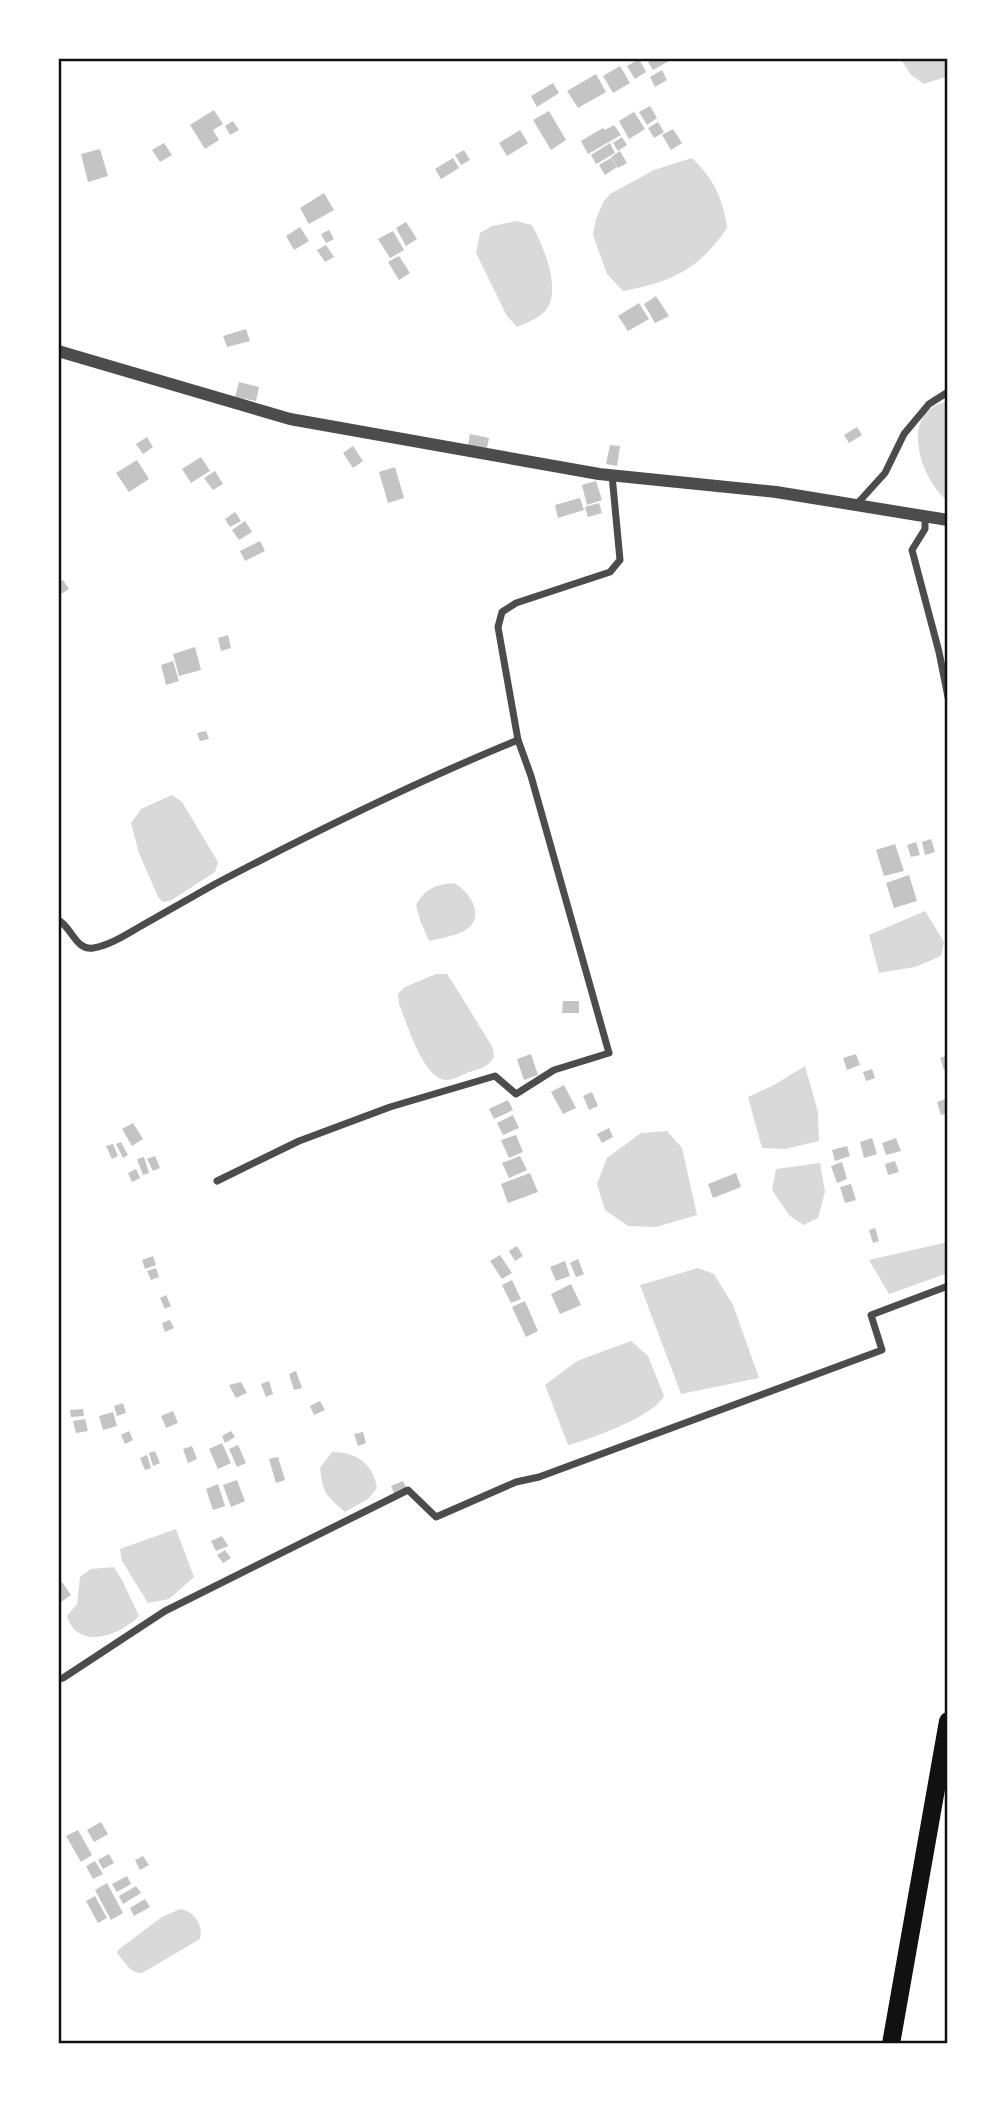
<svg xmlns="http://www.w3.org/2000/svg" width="1006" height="2102" viewBox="0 0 1006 2102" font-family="'Varela Round',sans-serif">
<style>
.water{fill:#d9d9d9}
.building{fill:#c4c4c4}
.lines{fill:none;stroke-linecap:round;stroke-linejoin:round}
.minor{stroke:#4c4c4c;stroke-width:7}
.tertiary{stroke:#4c4c4c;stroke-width:12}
.primary{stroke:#111;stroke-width:18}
.neatline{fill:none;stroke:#111;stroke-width:2.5}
</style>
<rect width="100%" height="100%" fill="#fff"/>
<g class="water">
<polygon points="900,58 948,58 948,76 924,84 911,75"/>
<path d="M692 158C713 178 723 198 727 228 699 269 672 282 623 291L607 274 593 235 596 219 604 201 610 194 654 170Z"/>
<path d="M516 221 532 225C543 245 562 289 546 310 540 318 526 323 517 327L507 316 476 253 480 233 492 226Z"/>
<path d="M948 401V501C925 484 902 427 933 407 937 404 943 403 948 401Z"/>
<polygon points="172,795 182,802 218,862 215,872 170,901 163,902 158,897 139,853 131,823 141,809"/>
<path d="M454 883C469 891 486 916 467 929 457 936 441 938 429 941L420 920 416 905C426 888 435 885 454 883Z"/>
<polygon points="925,911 944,942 941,956 915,967 879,973 869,935"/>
<path d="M436 974H447L453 983 493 1048 494 1056C490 1067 478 1069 467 1073 461 1076 453 1080 446 1080 423 1079 407 1023 399 1004L398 994 405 987Z"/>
<polygon points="805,1066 818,1112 819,1141 785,1149 762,1148 748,1097 774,1085"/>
<polygon points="667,1131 682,1148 697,1215 656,1227 628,1226 605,1210 597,1184 607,1158 641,1133"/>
<polygon points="820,1163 825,1192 818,1218 803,1225 789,1215 772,1190 776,1169"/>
<polygon points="948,1242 948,1273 889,1294 869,1260"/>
<polygon points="698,1268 714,1274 733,1305 759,1378 681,1394 640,1285"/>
<path d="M631 1341 648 1356 664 1396C654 1416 591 1439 568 1445L545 1385 577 1361Z"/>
<path d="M332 1452C357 1452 373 1464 377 1488L368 1499 345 1512C325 1495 323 1493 320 1468Z"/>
<polygon points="176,1529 194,1577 169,1599 148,1603 122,1561 120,1549"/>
<path d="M114 1567 122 1580 139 1616C120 1636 77 1651 67 1616L77 1604 80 1577 91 1569Z"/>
<path d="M180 1909C194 1911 204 1925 200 1939L142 1973C131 1974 124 1961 117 1953L118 1950 162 1917Z"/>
</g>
<g class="building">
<polygon points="650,58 667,58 669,61 653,70 647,60"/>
<polygon points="639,59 646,72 635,79 627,66"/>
<polygon points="620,66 630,83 613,93 603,76"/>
<polygon points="662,70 667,80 655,87 650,77"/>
<polygon points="596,74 606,92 578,108 567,91"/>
<polygon points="553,83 559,93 537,107 531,96"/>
<polygon points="650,106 657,118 647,125 639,112"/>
<polygon points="214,110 223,124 213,130 219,140 205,149 190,125"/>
<polygon points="549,111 566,140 551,150 533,120"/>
<polygon points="634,112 645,129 629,139 619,121"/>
<polygon points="233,121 239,130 230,135 225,126"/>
<polygon points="658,122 664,132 654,138 648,128"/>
<polygon points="614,125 621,135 588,154 581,141 603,128 605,130"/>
<polygon points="673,129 682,143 671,150 662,135"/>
<polygon points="520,130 528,143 507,156 499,143"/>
<polygon points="622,137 627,145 618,151 613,143"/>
<polygon points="164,143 172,155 160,162 152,150"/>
<polygon points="610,143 615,153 596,164 591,155"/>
<polygon points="100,149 108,176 88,182 81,154"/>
<polygon points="464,150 470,160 461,165 455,155"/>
<polygon points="620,151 627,163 618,168 611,157"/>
<polygon points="453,158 459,168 441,179 435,169"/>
<polygon points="611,158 617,167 605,175 599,165"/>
<polygon points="324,193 334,210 309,224 300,208"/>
<polygon points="406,222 417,239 406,246 396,228"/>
<polygon points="300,227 309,241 294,250 286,236"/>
<polygon points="329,230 334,239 326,243 321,234"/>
<polygon points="393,231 404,250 390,258 378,239"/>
<polygon points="326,245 334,257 325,262 317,250"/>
<polygon points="399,256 410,273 399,280 388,262"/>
<polygon points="656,296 669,316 655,323 644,304"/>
<polygon points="639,303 649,319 628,331 618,316"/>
<polygon points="246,329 250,341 227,347 223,336"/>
<polygon points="239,382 259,387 256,401 235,397"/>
<polygon points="857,427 862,435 849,443 844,435"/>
<polygon points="470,434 489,438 487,448 468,445"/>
<polygon points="147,437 153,447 143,454 136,444"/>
<polygon points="610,445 620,446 617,466 606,464"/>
<polygon points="353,446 363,461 353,468 343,453"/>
<polygon points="201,457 210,471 191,483 182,469"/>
<polygon points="137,460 149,479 129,492 116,473"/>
<polygon points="395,467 404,498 388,503 379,472"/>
<polygon points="215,471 223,484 213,490 204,478"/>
<polygon points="596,481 602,500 587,505 582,485"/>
<polygon points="580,498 584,510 558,518 555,505"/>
<polygon points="599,503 602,513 588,517 585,507"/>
<polygon points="235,512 241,521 230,527 225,519"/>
<polygon points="245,521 252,532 239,540 232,530"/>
<polygon points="260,541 265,551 245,561 240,551"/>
<polygon points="63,580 69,589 58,596 58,583"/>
<polygon points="228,635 231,648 221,651 218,638"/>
<polygon points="195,647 201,670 179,676 173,654"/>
<polygon points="173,661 179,681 166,685 161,665"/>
<polygon points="206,731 209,739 200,741 197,733"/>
<polygon points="931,839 935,852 925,855 922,842"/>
<polygon points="916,842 920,855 911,857 907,845"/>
<polygon points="895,844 904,871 884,876 876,850"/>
<polygon points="909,875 917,901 894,908 886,883"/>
<polygon points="563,1001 579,1001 579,1013 562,1013"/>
<polygon points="531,1054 538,1075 524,1080 517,1059"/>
<polygon points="856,1054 860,1065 847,1070 843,1058"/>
<polygon points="948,1055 948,1069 944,1070 940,1058"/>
<polygon points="872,1069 875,1078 866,1081 863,1072"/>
<polygon points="564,1085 576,1108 563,1114 551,1092"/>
<polygon points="592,1092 598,1106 589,1110 583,1096"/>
<polygon points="948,1098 948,1113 941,1115 937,1102"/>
<polygon points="508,1100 513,1110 494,1119 489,1109"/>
<polygon points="513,1115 519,1128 503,1135 497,1123"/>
<polygon points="133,1123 143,1139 132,1146 122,1129"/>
<polygon points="609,1128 613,1137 602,1143 597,1134"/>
<polygon points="516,1135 523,1152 509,1158 501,1140"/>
<polygon points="872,1138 877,1154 864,1158 860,1142"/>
<polygon points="896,1138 901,1151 886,1155 882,1143"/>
<polygon points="121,1142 128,1155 123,1158 116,1144"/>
<polygon points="113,1144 118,1156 112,1159 106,1146"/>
<polygon points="847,1146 850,1156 835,1161 832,1150"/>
<polygon points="155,1156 160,1168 153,1171 147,1159"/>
<polygon points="520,1156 527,1170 509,1178 502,1163"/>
<polygon points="144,1157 149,1173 143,1175 137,1159"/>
<polygon points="895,1161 899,1172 888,1175 885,1164"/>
<polygon points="842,1162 847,1179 837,1183 831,1166"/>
<polygon points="136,1169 140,1178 132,1182 128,1173"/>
<polygon points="530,1173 538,1192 508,1203 501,1184"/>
<polygon points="736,1173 741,1187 713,1198 708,1184"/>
<polygon points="851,1184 856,1200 845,1203 840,1187"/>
<polygon points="875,1228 879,1241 873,1243 869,1230"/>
<polygon points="517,1246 523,1256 515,1261 509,1251"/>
<polygon points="500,1255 512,1273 502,1279 490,1261"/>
<polygon points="153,1256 156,1265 145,1269 142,1260"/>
<polygon points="578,1259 584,1274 576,1277 570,1263"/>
<polygon points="565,1261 570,1276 556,1281 550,1267"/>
<polygon points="156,1268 159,1277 151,1280 147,1271"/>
<polygon points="512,1280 521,1299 511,1303 502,1285"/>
<polygon points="571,1284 581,1305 560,1314 551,1294"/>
<polygon points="166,1295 171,1306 165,1309 160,1298"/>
<polygon points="525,1301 538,1331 526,1337 512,1307"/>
<polygon points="170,1320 174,1328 165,1332 162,1323"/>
<polygon points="296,1371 302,1388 294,1390 289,1374"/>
<polygon points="269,1381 273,1394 266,1397 261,1384"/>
<polygon points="241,1382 247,1393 236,1398 229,1385"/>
<polygon points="320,1401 325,1410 314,1415 310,1406"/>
<polygon points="123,1403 126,1413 117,1416 114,1406"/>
<polygon points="83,1409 84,1416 71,1417 70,1410"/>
<polygon points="173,1411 178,1423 166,1428 161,1416"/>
<polygon points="113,1412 117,1426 103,1430 99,1416"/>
<polygon points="85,1419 88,1431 76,1433 73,1421"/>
<polygon points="129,1431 133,1440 125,1444 121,1435"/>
<polygon points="231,1431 235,1437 225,1443 222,1436"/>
<polygon points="363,1432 366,1443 358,1446 354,1434"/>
<polygon points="222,1443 231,1463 218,1469 209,1449"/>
<polygon points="238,1445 246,1463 237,1467 229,1449"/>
<polygon points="192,1446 197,1459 188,1463 183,1449"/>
<polygon points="155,1451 160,1463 153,1466 149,1453"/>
<polygon points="147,1455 151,1468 145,1470 140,1458"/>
<polygon points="278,1457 285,1480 276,1483 269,1459"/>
<polygon points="237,1480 245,1501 231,1507 223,1485"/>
<polygon points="403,1481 407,1489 395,1495 391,1486"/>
<polygon points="218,1484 225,1506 213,1510 206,1489"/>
<polygon points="222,1536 228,1546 216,1551 211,1541"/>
<polygon points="225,1550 231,1558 223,1563 217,1555"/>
<polygon points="62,1582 71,1595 61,1602 58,1597 58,1585"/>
<polygon points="101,1822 108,1834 94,1842 87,1830"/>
<polygon points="78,1830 92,1855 81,1862 66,1836"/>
<polygon points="109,1854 114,1863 103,1869 98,1860"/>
<polygon points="143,1856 149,1865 140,1870 135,1860"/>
<polygon points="95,1861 103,1874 93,1879 86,1866"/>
<polygon points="127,1876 131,1884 117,1892 112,1884"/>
<polygon points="107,1883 123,1913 111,1920 95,1890"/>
<polygon points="136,1886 141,1893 123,1904 119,1896"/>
<polygon points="95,1896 107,1918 98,1923 86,1901"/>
<polygon points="145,1899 150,1907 134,1916 130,1908"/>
</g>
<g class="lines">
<g class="minor">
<polyline points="856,505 885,473 904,434 929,404 948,392"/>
<polyline points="925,518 925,529 912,550 939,652 948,697"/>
<path d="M58 920C71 926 76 951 93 948 109 946 127 934 141 926 166 912 190 898 215 884 314 832 415 782 518 740"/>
<polyline points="217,1181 299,1141 390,1107 495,1076 516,1094 554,1070 609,1053 531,776 518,740 498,627 502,612 516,603 610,572 620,560 612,475"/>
<polyline points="58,1679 63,1678 165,1611 408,1490 436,1517 516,1482 539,1477 882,1350 871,1315 948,1286"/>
</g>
<polyline class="tertiary" points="58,351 290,419 599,474 776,492 948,520"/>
<polyline class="primary" points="891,2044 948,1721"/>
</g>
<rect width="1006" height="2102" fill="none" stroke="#ffffff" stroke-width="119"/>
<rect x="60" y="60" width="886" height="1982" class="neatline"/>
</svg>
